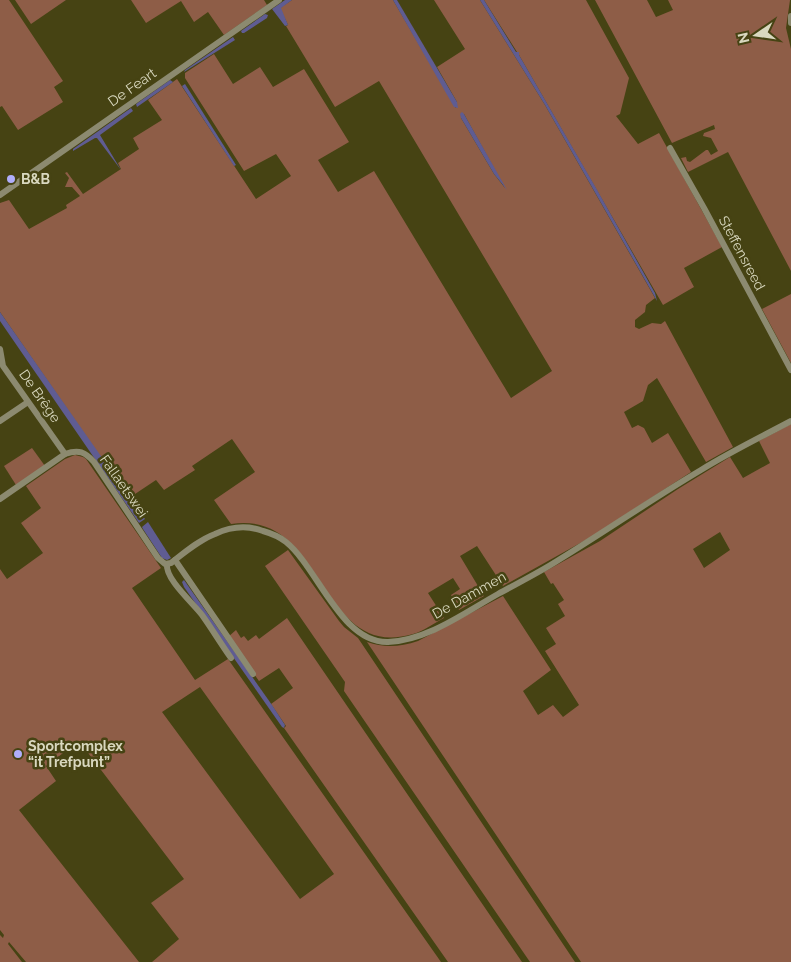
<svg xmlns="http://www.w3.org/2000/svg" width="791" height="962" viewBox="0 0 791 962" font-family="Raleway,sans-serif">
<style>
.green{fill:#8e5d47;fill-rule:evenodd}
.water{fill:#5f5c92}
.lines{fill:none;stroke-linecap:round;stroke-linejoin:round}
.minor{stroke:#8c8a70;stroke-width:6}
.poi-dot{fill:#b0aefa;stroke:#464313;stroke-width:2}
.labels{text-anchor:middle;stroke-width:5;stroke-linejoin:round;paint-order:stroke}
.street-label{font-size:14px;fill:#d9d8bf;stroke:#464313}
.poi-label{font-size:14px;font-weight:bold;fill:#d9d8bf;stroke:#464313;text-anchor:start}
</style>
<rect width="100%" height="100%" fill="#464313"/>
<g class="green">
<polygon points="0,0 9,0 63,81 54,87 63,102 18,130 2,106 0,107"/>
<polygon points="15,0 66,0 31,24"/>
<polygon points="131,0 264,0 267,5 224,35 208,12 194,22 181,1 146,23"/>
<path d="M292 0H393L456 108 457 102 437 67 465 49 434 0H480L545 105 655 298 646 305 645 312 635 320V327L639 329 652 323 661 324 665 321 733 447 706 462 657 378 648 385 643 401 624 412 632 428 638 425 644 428 652 443 668 433 691 472 591 537 503 586 477 546 460 556 484 596 459 610 451 595 460 589 453 578 428 593 444 618C434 623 424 631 413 634 318 662 326 509 231 524L214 500 255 472 232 439 192 466 195 470 164 490 156 480 129 498 0 312V203L9 200 29 229 67 208 66 205 80 196 72 187H65L69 178 65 173 67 172 83 194 121 169 118 163 139 149 133 138 162 120 148 100 177 79 256 199 291 176 276 154 244 171 185 78V73L214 54 233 84 260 67 273 87 304 69 349 142 318 160 338 192 374 171 511 398 552 371 379 81 335 107 286 26 288 25 280 8ZM464 114 505 188 494 174 461 118Z"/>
<polygon points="484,0 586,0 629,78 620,114 616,116 638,144 659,133 722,247 684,268 694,287 663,305 519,55 519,52 517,52"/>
<polygon points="595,0 647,0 656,17 673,10 668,0 790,0 786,28 791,49 791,271 728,152 688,172 681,158 686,157 687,161 690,162 706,150 708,150 711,155 718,151 711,138 703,136 704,133 715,129 714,125 672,143"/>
<polygon points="791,294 791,363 762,309"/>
<path d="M791 424V962H581L367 642C384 648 400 647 418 641L503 596 551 670 523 691 538 715 553 705 563 717 579 705 545 651 556 644 546 628 565 616 558 604 564 600 553 583 551 584 544 572 600 541 678 489 730 457 743 478 770 463 759 441ZM720 532 730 550 704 568 693 549Z"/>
<polygon points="32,448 45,466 16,485 4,466"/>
<path d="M75 455 83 457 86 459 161 568 132 588 195 680 228 659 441 962H152L179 939 151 903 184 879 79 741 46 766 56 781 19 810 139 962H26L9 942 8 944 22 962H0V935L3 938 4 935 0 930V569L7 579 43 553 21 523 41 508 26 486 65 459ZM200 687 334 874 300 899 162 712Z"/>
<polygon points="288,550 339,621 344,627 358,638 575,962 530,962 344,691 345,682 265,566"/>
<polygon points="287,618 522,962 448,962 284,728 286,726 271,704 293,688 279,668 259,681 228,637 236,630 241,638 244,636 248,641 256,635 259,639"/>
</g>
<g class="water">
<polygon points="285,0 292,0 281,8 288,25 285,26 272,9"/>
<polygon points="393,0 397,0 457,102 458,108 454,107"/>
<polygon points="480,0 484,0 516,52 519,52 519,55 596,188 655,293 657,301 545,105"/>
<polygon points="265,14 268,15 267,18 244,33 242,33 241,31"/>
<polygon points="233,37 235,40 184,72 185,70"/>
<polygon points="170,80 173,82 137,107 136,104"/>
<polygon points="185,84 236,165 234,166 182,86"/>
<polygon points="131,108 133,111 100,135 121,170 97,138 95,138 73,151 73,149"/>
<polygon points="462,112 464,114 507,190 494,174 461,118 460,114"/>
<polygon points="0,312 145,519 139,523 0,321"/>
<polygon points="148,522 171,558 167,560 162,558 143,529 142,527"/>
<polygon points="184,580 272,705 285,725 284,728 282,727 184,587 182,582"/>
</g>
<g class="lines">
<g class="minor">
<polyline points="791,16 791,23"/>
<polyline points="670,148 704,208 791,370"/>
<polyline points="0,195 279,0"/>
<polyline points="0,349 3,366 65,454"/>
<polyline points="0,421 28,402"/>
<path d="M0 499 65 454C79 449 85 452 94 462L158 558 165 564 171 563C184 553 199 540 215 534 230 527 247 525 263 531 270 533 280 537 286 542 318 568 341 643 388 642 428 640 464 613 498 594 518 583 538 573 557 561 606 531 652 499 701 470 730 452 761 437 791 421"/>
<polyline points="175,560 253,674"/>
<path d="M167 564C165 579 193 603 202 615 212 629 221 644 231 658"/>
</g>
</g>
<g class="poi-dot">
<circle cx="11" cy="179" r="5"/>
<circle cx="18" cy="754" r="5"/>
</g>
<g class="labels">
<g class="street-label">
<text transform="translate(132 87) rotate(-35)" y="5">De Feart</text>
<text transform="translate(742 253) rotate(62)" y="5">Steffensreed</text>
<text transform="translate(40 396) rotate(55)" y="5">De Brêge</text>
<text transform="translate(124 486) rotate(55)" y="5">Fallaetswei</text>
<text transform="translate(469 595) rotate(-29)" y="5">De Dammen</text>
</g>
<g class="poi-label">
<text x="21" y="184">B&amp;B</text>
<text x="28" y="751">Sportcomplex<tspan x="28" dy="16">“it Trefpunt”</tspan></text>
</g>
</g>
<g transform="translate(756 35) rotate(257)" stroke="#464313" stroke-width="4" paint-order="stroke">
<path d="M0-4L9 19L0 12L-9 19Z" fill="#d9d8bf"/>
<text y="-8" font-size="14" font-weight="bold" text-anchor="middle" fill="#d9d8bf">N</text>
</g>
</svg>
